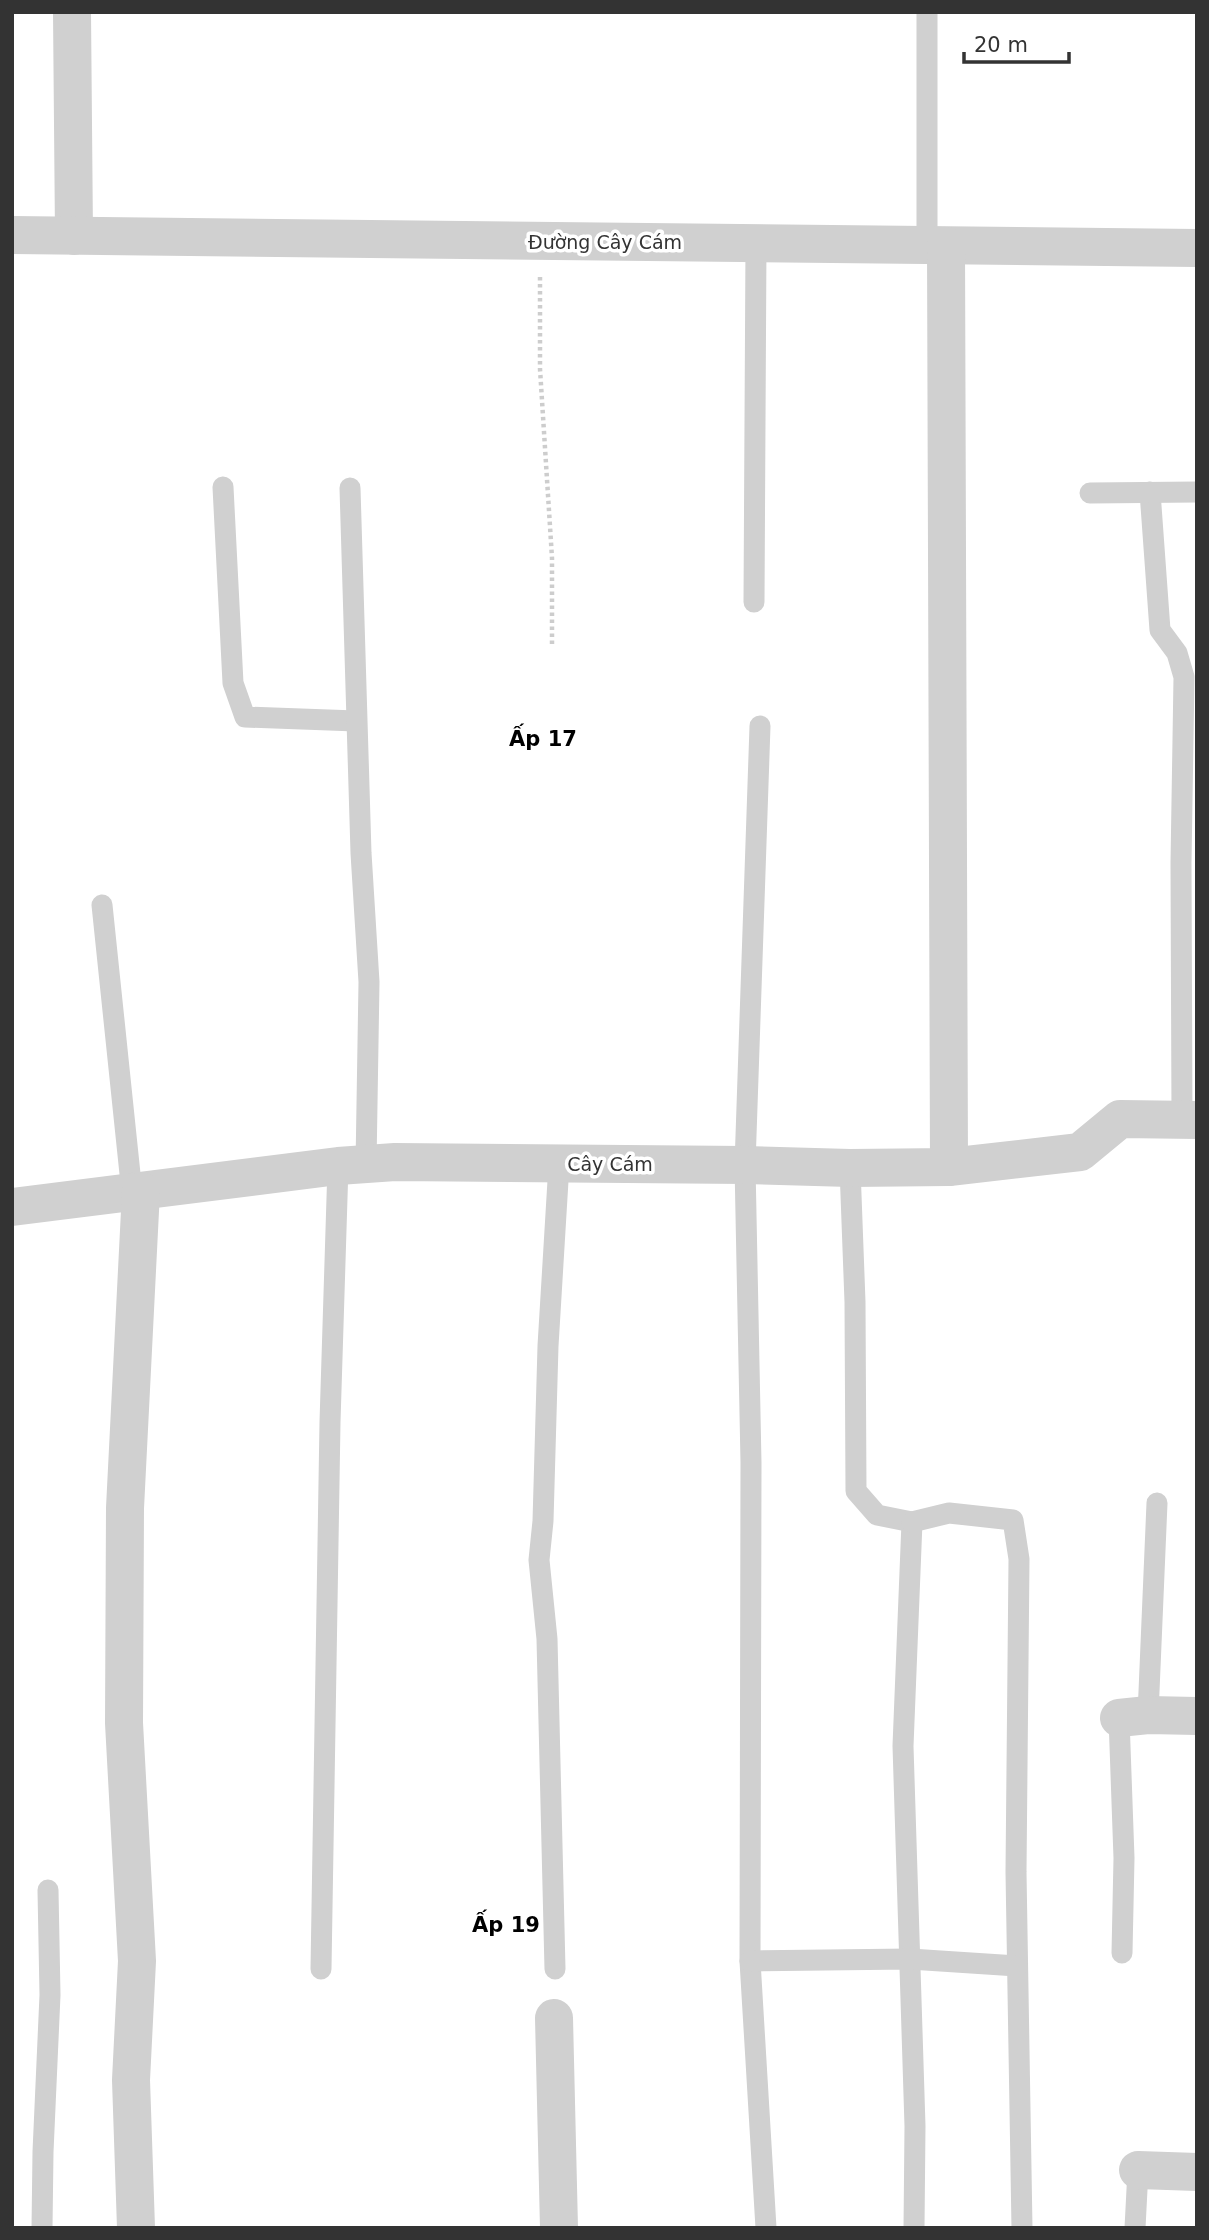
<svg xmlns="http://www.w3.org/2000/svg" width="1209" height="2240" viewBox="0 0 1209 2240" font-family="'DejaVu Sans',sans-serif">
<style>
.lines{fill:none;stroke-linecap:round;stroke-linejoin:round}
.path{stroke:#cdcdcd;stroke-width:4.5;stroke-dasharray:3.5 3.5;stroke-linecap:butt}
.lane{stroke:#d0d0d0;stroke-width:21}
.street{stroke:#d0d0d0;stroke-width:38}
.labels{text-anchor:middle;stroke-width:7;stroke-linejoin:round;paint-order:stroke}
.street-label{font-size:19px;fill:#333;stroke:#fff}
.neighbourhood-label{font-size:21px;font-weight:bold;fill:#000;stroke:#fff}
</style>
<rect width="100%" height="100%" fill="#fff"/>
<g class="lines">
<polyline class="path" points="540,277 540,369 552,558 552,645"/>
<g class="lane">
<polyline points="927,12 927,245"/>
<polyline points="223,487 233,683 245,717 356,721"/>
<polyline points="350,488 361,853 369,982 366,1165"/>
<polyline points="1150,492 1160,630 1177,653 1184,677 1181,863 1182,1120"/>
<polyline points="1090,493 1197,492"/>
<polyline points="754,602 756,243"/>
<polyline points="760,726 745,1165 751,1463 750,1961 766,2228"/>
<polyline points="102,905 132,1193"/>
<polyline points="850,1168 855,1302 856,1491 877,1515 912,1522 903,1746 915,2126 914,2228"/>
<polyline points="912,1522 949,1513 1013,1520 1019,1559 1016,1872 1022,2228"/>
<polyline points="1148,1715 1157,1503"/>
<polyline points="1119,1718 1124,1858 1122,1953"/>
<polyline points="750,1961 910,1959 1017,1966"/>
<polyline points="321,1969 330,1422 338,1166"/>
<polyline points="555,1969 547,1639 539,1560 543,1521 548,1346 559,1164"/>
<polyline points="42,2228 43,2152 50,1995 48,1890"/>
<polyline points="1135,2228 1138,2170"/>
</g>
<g class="street">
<polyline points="72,12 74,236"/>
<polyline points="12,235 1197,248"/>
<polyline points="946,246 949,1167"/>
<polyline points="12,1207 338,1166 395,1162 745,1165 850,1168 949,1167 1080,1152 1120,1119 1197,1120"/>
<polyline points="1119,1718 1148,1715 1197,1716"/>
<polyline points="554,2018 559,2228"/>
<polyline points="1138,2170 1197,2172"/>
<polyline points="136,2228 131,2080 137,1961 124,1723 125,1508 141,1191"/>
</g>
</g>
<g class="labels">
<g class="street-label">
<text x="605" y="249">Đường Cây Cám</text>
<text x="610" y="1171">Cây Cám</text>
</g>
<g class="neighbourhood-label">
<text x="543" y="746">Ấp 17</text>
<text x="506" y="1932">Ấp 19</text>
</g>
</g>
<rect width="1209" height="2240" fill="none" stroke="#333333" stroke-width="28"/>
<path d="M964 52v10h105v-10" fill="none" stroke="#333333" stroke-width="3.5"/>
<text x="974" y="52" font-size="21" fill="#333333" stroke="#ffffff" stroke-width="5" paint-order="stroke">20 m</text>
</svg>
